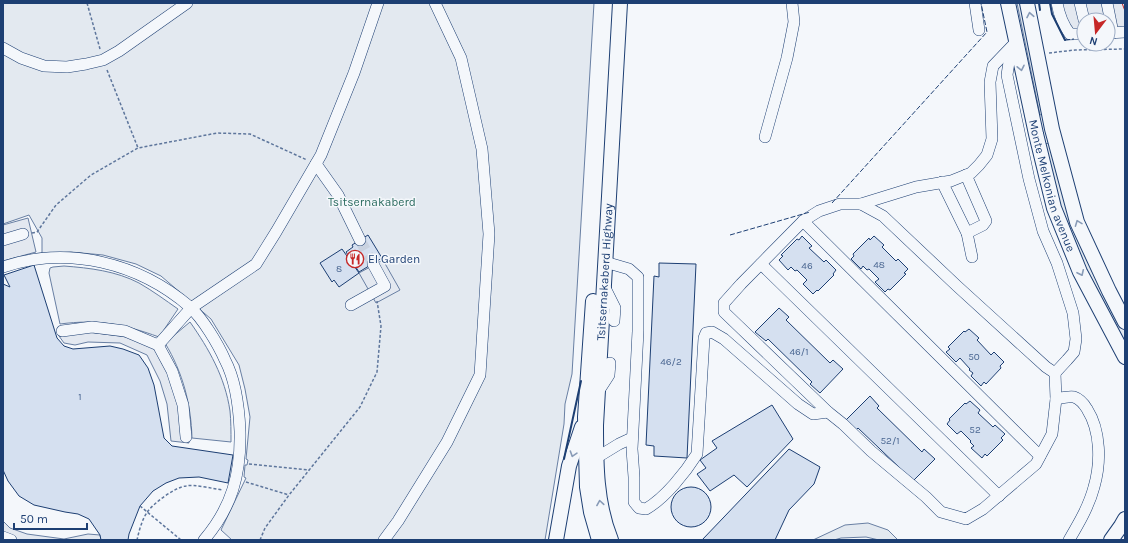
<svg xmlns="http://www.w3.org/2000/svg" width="1128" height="543" viewBox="0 0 1128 543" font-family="Karla,sans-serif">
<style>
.green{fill:#e3e9f0;stroke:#687fa3}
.parking{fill:#e3e8f0;stroke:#687fa3}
.building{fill:#d5e0f0;stroke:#1d3f73}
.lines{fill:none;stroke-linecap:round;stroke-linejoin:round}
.minor-tunnel{stroke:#c9d2e0;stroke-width:11;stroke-dasharray:11 5.5;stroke-linecap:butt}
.minor-casing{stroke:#1d3f73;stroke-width:12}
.major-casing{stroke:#1d3f73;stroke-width:16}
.path{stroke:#5e769c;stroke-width:1.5;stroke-dasharray:3 2;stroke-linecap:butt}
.minor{stroke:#f4f7fb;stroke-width:11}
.major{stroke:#f4f7fb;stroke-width:14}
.fence{stroke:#1d3f73;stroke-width:1;stroke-dasharray:5 2;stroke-linecap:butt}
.wall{stroke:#1d3f73;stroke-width:2}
.power{stroke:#c62828;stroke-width:1;stroke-dasharray:14 3 2 3;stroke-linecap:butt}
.oneway{stroke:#889bb7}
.labels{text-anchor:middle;stroke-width:3;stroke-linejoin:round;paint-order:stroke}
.number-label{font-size:10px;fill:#4b6792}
.street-label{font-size:12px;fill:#1d3f73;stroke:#f4f7fb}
.park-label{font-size:12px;fill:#2c6c60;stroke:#f4f7fb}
.poi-label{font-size:12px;fill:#1d3f73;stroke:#f4f7fb;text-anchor:start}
</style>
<rect width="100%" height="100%" fill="#f4f7fb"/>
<g class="green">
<polygon points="3,3 594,3 572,374 565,404 564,424 545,540 232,540 221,530 246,478 244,477 245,465 247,465 248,460 246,459 250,417 245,389 239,365 211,319 161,276 136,264 103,255 71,252 42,254 42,238 29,215 3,224"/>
<polygon points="1017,3 1024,3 1046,113 1040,115"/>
<polygon points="1050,143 1089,264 1125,331 1125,345 1084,267 1059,205 1043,144"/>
<path d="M64 266C90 268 116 271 139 283 153 291 165 300 178 309L159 337C123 324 98 319 60 324L49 273 50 268 53 267Z"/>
<path d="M190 322C209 349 225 377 230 411 231 421 231 432 231 442L192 438C191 404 183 373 165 343Z"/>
<polygon points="868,523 888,530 898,540 879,540 866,537 841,538 834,540 813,540 845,525"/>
</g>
<g class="parking">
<polygon points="1050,3 1125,3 1125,37 1108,20 1084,20 1084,39 1065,40 1052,14"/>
<polygon points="28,218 36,252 3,261 3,225"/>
<polygon points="383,260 400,290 376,303 359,273"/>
<polygon points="58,328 157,341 186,403 189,443 171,441 167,404 160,381 147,355 120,343 88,342 75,345 64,343 59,336"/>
<polygon points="3,521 10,528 27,534 64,539 88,534 100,535 101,540 3,540"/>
</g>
<g class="building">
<polygon points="368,235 382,258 359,272 346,252 353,247 352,245"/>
<polygon points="802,236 812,246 809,248 824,262 826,260 836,270 833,274 834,275 818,291 817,290 813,294 803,284 807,280 797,270 795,271 791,267 788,270 779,260 783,256 781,255 797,239 799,240"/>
<polygon points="874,236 884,245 882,247 896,261 898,259 908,269 904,273 906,274 890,290 888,289 885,292 875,282 879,279 869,269 867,270 863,266 861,269 851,259 854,256 853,254 869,238 870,240"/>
<polygon points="342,249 359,273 339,287 334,280 332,282 320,263"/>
<polygon points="659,263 696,264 687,458 654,456 654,446 646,445 654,276 659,277"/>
<polygon points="34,265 57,338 64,346 73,349 110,346 123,349 139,355 148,368 154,385 164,438 172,446 233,455 228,483 199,477 179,478 166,483 153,491 140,506 129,534 128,540 101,540 100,535 89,519 78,514 65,512 34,505 19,496 8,481 3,470 3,284 10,287 4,275"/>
<polygon points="779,308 789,317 786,320 830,363 833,360 843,369 820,393 810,384 812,382 768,339 766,341 755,332"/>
<polygon points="969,329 979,338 977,340 991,355 994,352 1004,362 1000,366 1001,368 986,384 984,382 981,386 971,376 973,373 969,370 970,369 960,358 956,362 946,352 950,349 948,347 964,331 965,332"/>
<polygon points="870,396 879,406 877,408 922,452 924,449 935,459 911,483 903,471 858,428 856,430 846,420"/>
<polygon points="970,401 980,410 978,413 993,427 995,425 1005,434 1001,438 1003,440 987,456 985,454 982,458 971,448 974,446 970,442 971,441 961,431 957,434 947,424 950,420 949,419 965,403 966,404"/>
<polygon points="772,405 793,439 747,487 734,475 710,491 697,474 706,468 700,460 717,448 712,441"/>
<polygon points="789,449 820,467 814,484 789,510 775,540 702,540"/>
<circle cx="691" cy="507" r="20"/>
</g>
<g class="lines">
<polyline class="minor-tunnel" points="360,240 373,264"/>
<defs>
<g id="minor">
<polyline points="975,3 979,30"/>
<path d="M1057 3C1059 14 1063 25 1070 34H1084"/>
<polyline points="1080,3 1084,20"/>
<polyline points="1107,3 1113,33"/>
<polyline points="1108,33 1125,32"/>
<polyline points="1016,42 993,66 990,82 992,139 987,155 979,165 971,173 951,181 916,187 861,204 840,204 819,211 803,221 741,284 724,303 724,312 828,412 843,424 871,451 926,497 941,512 966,519 983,509 1036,464 1052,434 1056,399 1055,373"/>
<polyline points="3,48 21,58 44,66 67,67 86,64 103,60 119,51 187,3"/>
<polyline points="765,137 787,58 794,22 792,3"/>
<polyline points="316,164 338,195 360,240"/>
<polyline points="966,175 986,221 983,225 967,233"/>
<polyline points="942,182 967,233 972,257"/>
<polyline points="861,204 883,216 957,286 1046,367 1055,373 1067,360 1074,352 1076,339 1073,313 1057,263 1043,231 1029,179 1007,75 1009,62 1014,46"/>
<polyline points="803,221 1040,456"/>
<polyline points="3,240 23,234"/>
<path d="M605 262 629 269 638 277V331L632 449 634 477V502L639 508 646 509C665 498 685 473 697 454L704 338 706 333 712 332 724 339 798 404 813 414 828 412"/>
<polyline points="761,264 999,496"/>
<path d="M3 267C68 245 139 263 190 307 203 319 218 344 225 360 236 381 239 407 240 431 241 474 232 507 204 540"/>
<polyline points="604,286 615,308 614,321"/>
<polyline points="351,305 385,286 373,264"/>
<polyline points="62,331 92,327 125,331 158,345 172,371 183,405 186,437"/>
<polyline points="158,345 191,308 256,264 276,232 321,155 354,73 378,3"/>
<polyline points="598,392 609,375 610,363"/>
<path d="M1056 399C1061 398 1069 396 1074 397 1080 399 1084 404 1087 409 1101 431 1101 463 1094 487 1089 506 1079 523 1069 540"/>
<polyline points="601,455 619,444 632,438"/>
<polyline points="3,537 11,540"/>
<polyline points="384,540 398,521 447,442 480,375 489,234 482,149 461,58 435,3"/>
</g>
<g id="major">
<path id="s1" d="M1008 3 1036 134 1054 208 1080 272 1125 357"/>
<polyline points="1027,3 1052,129 1077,222 1109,291 1125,322"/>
<polyline points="593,301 585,417 587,487 591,512 599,540"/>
<polyline points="556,540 569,466 582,427"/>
<path id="s2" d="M611 540C596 503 596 464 596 425L620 3"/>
<polyline points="1111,540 1121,526 1125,519"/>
</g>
</defs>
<use href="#minor" class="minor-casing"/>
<use href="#major" class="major-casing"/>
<g class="path">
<polyline points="87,3 100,49"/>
<polyline points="1049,53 1075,50 1125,49"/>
<polyline points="107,70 138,148"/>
<polyline points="32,233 37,232 56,205 91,175 138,148 217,133 250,134 307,160"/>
<polyline points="249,464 309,470"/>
<polyline points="246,482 289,495"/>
<polyline points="140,506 181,540"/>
<path d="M137 540C139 531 142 519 148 511 154 503 175 487 186 486 194 484 214 489 223 490"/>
<polyline points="260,540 265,528 289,495 360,407 377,372 381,326 377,301"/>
</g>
<use href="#minor" class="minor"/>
<use href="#major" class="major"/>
<g class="fence">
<polyline points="1065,40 1074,39"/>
<polyline points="832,203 987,32 981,3"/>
<polyline points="730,235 810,212"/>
</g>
<g class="wall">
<polyline points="1039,3 1040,10"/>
<polyline points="1050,3 1052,14 1065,40"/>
<polyline points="564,459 581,381"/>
</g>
<polyline class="power" points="1122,3 1125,11"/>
</g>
<defs><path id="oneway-chevron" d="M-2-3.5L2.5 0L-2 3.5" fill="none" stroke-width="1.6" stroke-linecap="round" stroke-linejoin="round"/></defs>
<g class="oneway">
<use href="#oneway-chevron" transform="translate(1030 15) rotate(-101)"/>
<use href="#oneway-chevron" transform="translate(1021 68) rotate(78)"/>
<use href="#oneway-chevron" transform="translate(1078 223) rotate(-111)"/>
<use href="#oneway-chevron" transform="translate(1081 273) rotate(65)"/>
<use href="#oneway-chevron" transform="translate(573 454) rotate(108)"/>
<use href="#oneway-chevron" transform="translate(600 503) rotate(-99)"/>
</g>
<defs>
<symbol id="restaurant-ring" viewBox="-11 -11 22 22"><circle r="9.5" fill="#f4f7fb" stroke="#c62828" stroke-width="1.5"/><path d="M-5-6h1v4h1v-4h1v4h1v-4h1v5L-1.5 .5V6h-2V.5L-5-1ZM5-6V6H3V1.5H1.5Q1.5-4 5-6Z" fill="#c62828"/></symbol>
</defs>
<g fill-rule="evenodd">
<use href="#restaurant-ring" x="345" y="249" width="20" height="20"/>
</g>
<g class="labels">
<g class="number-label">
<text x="879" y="268">48</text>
<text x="807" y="269">46</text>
<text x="339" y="272">8</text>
<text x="799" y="355">46/1</text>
<text x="974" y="360">50</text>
<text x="671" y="365">46/2</text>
<text x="80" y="400">1</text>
<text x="975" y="433">52</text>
<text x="890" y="444">52/1</text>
</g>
<g class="street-label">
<text dy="4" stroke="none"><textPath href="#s1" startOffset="188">Monte Melkonian avenue</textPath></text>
<text dy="4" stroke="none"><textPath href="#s2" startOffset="270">Tsitsernakaberd Highway</textPath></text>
</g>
<g class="park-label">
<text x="372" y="206">Tsitsernakaberd</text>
</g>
<g class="poi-label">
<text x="368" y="263">El Garden</text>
</g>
</g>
<rect width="1128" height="543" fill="none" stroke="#1d3f73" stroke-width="8"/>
<g transform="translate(1096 32) rotate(196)"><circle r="19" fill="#f4f7fb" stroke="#9eadc5"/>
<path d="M0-3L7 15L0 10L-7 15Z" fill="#c62828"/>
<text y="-6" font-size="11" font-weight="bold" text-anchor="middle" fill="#1d3f73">N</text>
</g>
<path d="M14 523v6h73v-6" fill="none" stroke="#1d3f73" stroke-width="2"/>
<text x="20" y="523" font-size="12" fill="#1d3f73" stroke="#f4f7fb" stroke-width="3" paint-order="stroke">50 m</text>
</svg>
